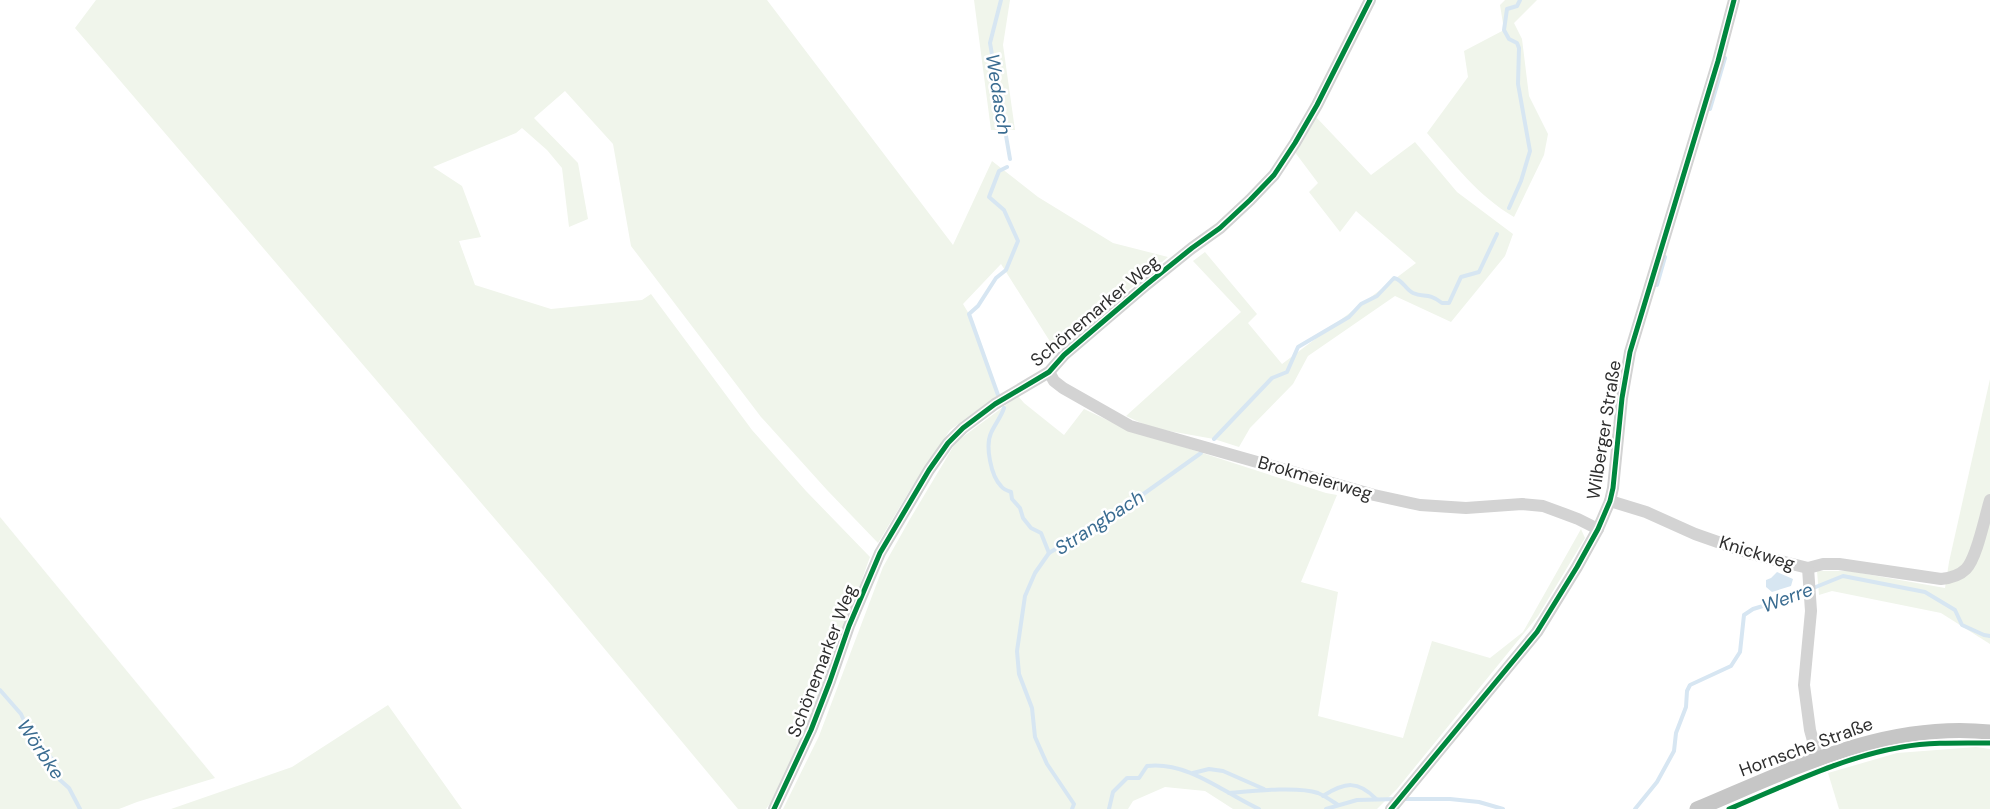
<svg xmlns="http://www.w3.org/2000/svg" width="1990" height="809" viewBox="0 0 1990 809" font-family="'DM Sans',sans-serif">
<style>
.green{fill:#f0f5eb}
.water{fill:#d7e6f2}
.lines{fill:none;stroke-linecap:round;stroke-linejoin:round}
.stream{stroke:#d7e6f2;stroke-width:4}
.minor{stroke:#d3d3d3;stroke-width:12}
.major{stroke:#c6c6c6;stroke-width:15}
.cycleway-casing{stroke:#fff;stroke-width:8}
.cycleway{stroke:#00873e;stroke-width:5}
.labels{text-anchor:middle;stroke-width:5;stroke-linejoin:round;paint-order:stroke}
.street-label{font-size:18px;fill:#2e2e2e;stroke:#fff}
.water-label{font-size:19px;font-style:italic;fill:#3a6c91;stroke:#fff}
</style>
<rect width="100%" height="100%" fill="#fff"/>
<g class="green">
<polygon points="96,0 767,0 953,245 992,161 1038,197 1113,243 1168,257 1056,351 1001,264 963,304 969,314 998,395 950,430 910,490 878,543 827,490 761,417 631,246 613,144 565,91 534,118 578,163 588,219 569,227 562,168 547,150 522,128 516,133 433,167 462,186 481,237 459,241 475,285 551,309 642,300 651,294 752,430 806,491 870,557 810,723 771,802 766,809 738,809 548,581 75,28"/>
<polygon points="974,0 1010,0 1003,45 1015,130 991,130"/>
<path d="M1505 0H1537L1514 23 1522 39 1529 96 1548 134 1544 155 1514 217C1477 195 1455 165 1427 133L1468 77 1464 51 1504 30 1500 5Z"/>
<polygon points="1316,117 1371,175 1415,142 1457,192 1513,234 1505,256 1451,322 1395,296 1308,356 1293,384 1250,428 1239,447 1214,439 1152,428 1126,416 1241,312 1193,261 1205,252 1257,314 1248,323 1282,364 1416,263 1356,211 1340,232 1309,192 1318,183 1294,151"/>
<polygon points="1990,379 1990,644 1941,613 1832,591 1819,595 1817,571 1849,571 1945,588 1949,562"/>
<polygon points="1018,396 1024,403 1064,435 1084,409 1122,427 1326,493 1337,495 1301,582 1338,592 1318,716 1403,738 1432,641 1490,658 1523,632 1581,529 1585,538 1538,616 1397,789 1377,809 1233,809 1205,791 1165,787 1133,801 1128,809 783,809 819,736 883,567 910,519 956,442"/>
<polygon points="0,517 215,778 137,802 119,809 0,809"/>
<polygon points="388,705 462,809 171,809 292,767"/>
<polygon points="1976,747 1990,749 1990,809 1839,809 1828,773 1897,753"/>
</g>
<polygon class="water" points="1777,572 1793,579 1791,586 1772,592 1766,587 1766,580 1771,578"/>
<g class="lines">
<g class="stream">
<polyline points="1001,0 990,43 1010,159"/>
<polyline points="1710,109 1725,58"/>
<polyline points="1509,208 1521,181 1530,151 1518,84 1519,48 1517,43 1509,39 1504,30 1507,9 1517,6 1520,0"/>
<polyline points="1657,285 1665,257"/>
<polyline points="998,395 969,314 978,306 996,278 1006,270 1018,241 1004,210 989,197 999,171 1007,167"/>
<path d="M1004 408C1001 417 995 424 991 433 985 446 991 476 1001 486 1003 489 1008 491 1011 492L1012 499 1020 508 1023 518 1031 528 1041 533 1049 553"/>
<path d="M1214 439 1272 378 1287 372 1298 347 1349 317 1361 304 1377 296 1394 278C1403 280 1405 289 1413 293 1424 298 1428 292 1442 303H1449L1461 277 1479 272 1497 234"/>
<polyline points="0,690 21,714 30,734 53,760 60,780 69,788 80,809"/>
<polyline points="1193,773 1209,769 1223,771 1264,789"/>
<path d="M1229 793C1252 791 1298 786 1318 793 1325 796 1332 801 1338 805"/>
<path d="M1323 796C1345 782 1358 780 1376 799"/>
<polyline points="1404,799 1450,799 1479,802 1503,809"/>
<polyline points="1072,809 1074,804 1047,764 1035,737 1032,708 1019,674 1017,651 1025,596 1035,573 1049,553 1135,500 1201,453"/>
<path d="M1109 809 1113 792 1127 778H1139L1147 766C1188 761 1224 793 1259 809"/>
<polyline points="1326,809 1357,800 1397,799"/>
<polyline points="1635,809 1657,782 1674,751 1676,733 1686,707 1687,691 1690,685 1731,666 1740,652 1744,615 1753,609 1786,599 1843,576 1925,592 1955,610 1962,625 1984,635 1990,636"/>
</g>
<g class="minor">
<polyline points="1049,372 1054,381 1063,388 1130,426 1374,495 1420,505 1466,508 1522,504 1543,506 1578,519 1598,529"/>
<polyline points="1610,501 1646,512 1695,534 1752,554 1808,568"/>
<path d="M1808 568 1823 564H1839L1941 579C1951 578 1959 576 1966 569 1977 558 1985 516 1990 500"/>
<polyline points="1808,568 1811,611 1804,685 1810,730 1818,759"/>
<polyline points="774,809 811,730 830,681 849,626 880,553 929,470 948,443 963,428 995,404 1049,372 1064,355 1146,285 1192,248 1220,228 1250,200 1274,175 1295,143 1317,105 1370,0"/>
<polyline points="1391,809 1537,632 1577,567 1598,529 1610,501 1613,488 1622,398 1630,352 1718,61 1734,0"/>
</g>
<path class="major" d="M1697 809C1793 769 1884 721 1990 732"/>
<defs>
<g id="cycleway">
<polyline points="774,809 811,730 830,681 849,626 880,553 929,470 948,443 963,428 995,404 1049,372 1064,355 1146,285 1192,248 1220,228 1250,200 1274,175 1295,143 1317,105 1370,0"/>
<polyline points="1391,809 1537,632 1577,567 1598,529 1610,501 1613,488 1622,398 1630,352 1718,61 1734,0"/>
<path d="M1729 809C1785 786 1842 757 1902 747 1931 742 1961 743 1990 743"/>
</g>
</defs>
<use href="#cycleway" class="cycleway-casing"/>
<use href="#cycleway" class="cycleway"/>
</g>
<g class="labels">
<g class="street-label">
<text transform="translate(1095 311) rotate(-40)" y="6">Schönemarker Weg</text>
<text transform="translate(1604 430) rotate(-81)" y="6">Wilberger Straße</text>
<text transform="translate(1315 478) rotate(16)" y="6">Brokmeierweg</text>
<text transform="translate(1757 553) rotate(17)" y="6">Knickweg</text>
<text transform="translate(822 661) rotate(-69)" y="6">Schönemarker Weg</text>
<text transform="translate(1806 747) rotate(-20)" y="6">Hornsche Straße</text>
</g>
<g class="water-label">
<text transform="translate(999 94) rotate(81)" y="7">Wedasch</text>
<text transform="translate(1099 522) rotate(-33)" y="7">Strangbach</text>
<text transform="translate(1787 597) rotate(-20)" y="7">Werre</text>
<text transform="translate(41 749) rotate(56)" y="7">Wörbke</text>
</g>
</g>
</svg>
